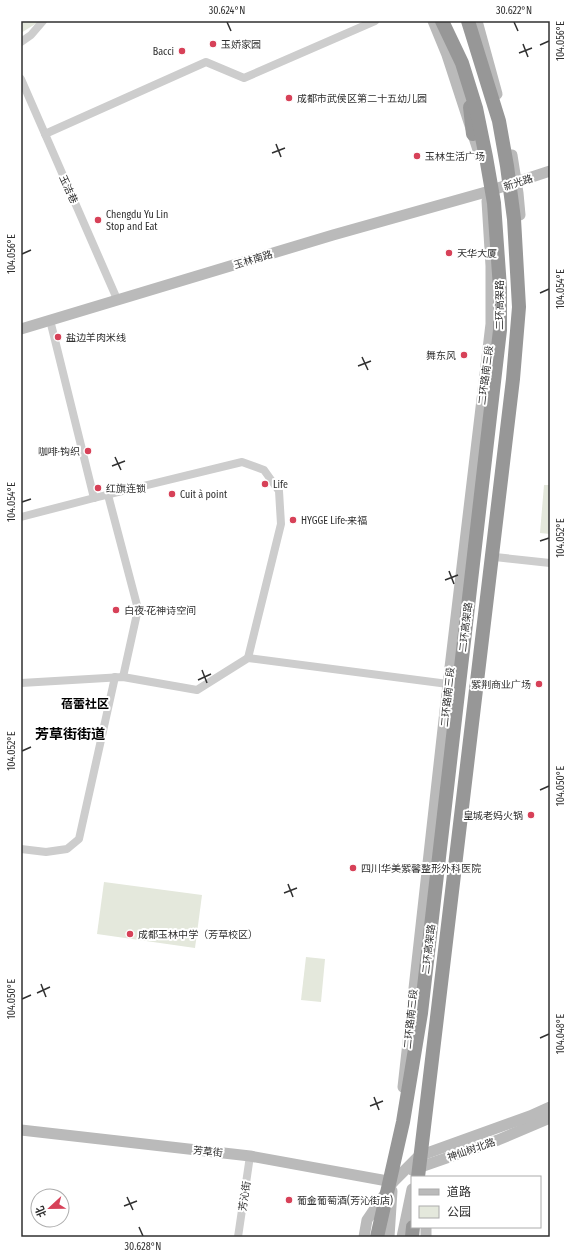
<svg xmlns="http://www.w3.org/2000/svg" width="571" height="1258" viewBox="0 0 571 1258" font-family="'Fira Sans Condensed','Noto Sans SC',sans-serif">
<style>
.green{fill:#e4e8dc}
.lines{fill:none;stroke-linecap:round;stroke-linejoin:round}
.street{stroke:#cdcdcd;stroke-width:8}
.secondary{stroke:#bababa;stroke-width:11}
.highway{stroke:#979797;stroke-width:14}
.highway-bridge{stroke:#979797;stroke-width:14}
.ticks{fill:none;stroke:#303030;stroke-width:1.5}
.poi-dot{fill:#d74158;stroke:#fff;stroke-width:1.5}
.labels{text-anchor:middle;stroke-width:4;stroke-linejoin:round;paint-order:stroke}
.poi-label{font-size:10px;fill:#303030;stroke:#fff;text-anchor:start}
.street-label{font-size:10px;fill:#303030;stroke:#fff}
.quarter-label{font-size:12px;font-weight:bold;fill:#000;stroke:#fff}
.district-label{font-size:14px;font-weight:bold;fill:#000;stroke:#fff}
.neatline{fill:none;stroke:#303030;stroke-width:1.5}
.ticks-label{font-size:10px;text-anchor:middle;fill:#303030}
</style>
<rect width="100%" height="100%" fill="#fff"/>
<g class="green">
<polygon points="21,21 40,21 21,33"/>
<polygon points="544,485 550,485 550,534 540,533"/>
<polygon points="104,882 202,895 195,948 97,934"/>
<polygon points="306,957 325,959 321,1002 301,1000"/>
</g>
<g class="lines">
<g class="street">
<polyline points="21,42 31,35 43,21"/>
<polyline points="21,79 117,299"/>
<polyline points="45,134 206,62 244,78 375,21"/>
<polyline points="50,320 94,498"/>
<polyline points="108,495 138,609 123,677"/>
<polyline points="21,517 94,498 242,462 264,470 279,491 281,524 248,658"/>
<polyline points="495,557 550,563"/>
<polyline points="21,683 123,677 197,690 248,658 448,684"/>
<polyline points="21,849 46,852 67,849 79,839 115,677"/>
<polyline points="238,1237 250,1156"/>
</g>
<g class="secondary">
<polyline points="433,21 447,55 480,156"/>
<polyline points="477,21 497,94"/>
<polyline points="512,155 518,193 520,215"/>
<polyline points="21,329 333,235 486,192 550,171"/>
<polyline points="403,1087 448,684 491,324 491,266 487,201"/>
<polyline points="21,1130 250,1156 393,1182"/>
<polyline points="412,1170 498,1140 550,1118"/>
<polyline points="426,1227 426,1237"/>
<polyline points="364,1237 367,1220 393,1182 419,1156 530,1116 550,1107"/>
<polyline points="389,1237 392,1191"/>
<polyline points="402,1237 412,1189"/>
</g>
<g class="highway">
<polyline points="470,107 473,134"/>
<polyline points="412,1237 413,1227"/>
</g>
<g class="highway-bridge">
<polyline points="418,1177 513,379 519,307 514,219 507,166 499,121 468,21"/>
<polyline points="377,1237 403,1122 421,1013 500,330 500,288 494,203 486,157 476,108 462,63 442,21"/>
</g>
</g>
<path class="ticks" d="M227 22 231 31M514 22 518 31M523 44 528 57M540 45 549 41M519 53 532 48M276 144 281 157M272 153 285 148M22 254 31 250M540 293 549 289M362 357 368 370M358 366 371 361M115 457 121 470M112 466 125 461M22 502 31 499M540 541 549 538M449 571 454 584M445 580 458 575M202 670 207 683M198 680 211 674M22 751 31 747M540 790 549 786M288 884 293 897M284 893 297 888M41 984 46 997M37 993 50 987M22 999 31 995M540 1038 549 1034M374 1097 379 1110M370 1106 383 1101M127 1197 133 1210M124 1206 137 1201M139 1227 143 1236"/>
<g class="poi-dot">
<circle cx="213" cy="44" r="4"/>
<circle cx="182" cy="51" r="4"/>
<circle cx="289" cy="98" r="4"/>
<circle cx="417" cy="156" r="4"/>
<circle cx="98" cy="220" r="4"/>
<circle cx="449" cy="253" r="4"/>
<circle cx="58" cy="337" r="4"/>
<circle cx="464" cy="355" r="4"/>
<circle cx="88" cy="451" r="4"/>
<circle cx="265" cy="484" r="4"/>
<circle cx="98" cy="488" r="4"/>
<circle cx="172" cy="494" r="4"/>
<circle cx="293" cy="520" r="4"/>
<circle cx="116" cy="610" r="4"/>
<circle cx="539" cy="684" r="4"/>
<circle cx="531" cy="815" r="4"/>
<circle cx="353" cy="868" r="4"/>
<circle cx="130" cy="934" r="4"/>
<circle cx="289" cy="1200" r="4"/>
</g>
<g class="labels">
<g class="poi-label">
<text x="221" y="48">玉娇家园</text>
<text x="174" y="55" text-anchor="end">Bacci</text>
<text x="297" y="102">成都市武侯区第二十五幼儿园</text>
<text x="425" y="160">玉林生活广场</text>
<text x="106" y="218">Chengdu Yu Lin<tspan x="106" dy="12">Stop and Eat</tspan></text>
<text x="457" y="257">天华大厦</text>
<text x="66" y="341">盐边羊肉米线</text>
<text x="456" y="359" text-anchor="end">舞东风</text>
<text x="80" y="455" text-anchor="end">咖啡·钩织</text>
<text x="273" y="488">Life</text>
<text x="106" y="492">红旗连锁</text>
<text x="180" y="498">Cuit à point</text>
<text x="301" y="524">HYGGE Life·来福</text>
<text x="124" y="614">白夜·花神诗空间</text>
<text x="531" y="688" text-anchor="end">紫荆商业广场</text>
<text x="523" y="819" text-anchor="end">皇城老妈火锅</text>
<text x="361" y="872">四川华美紫馨整形外科医院</text>
<text x="138" y="938">成都玉林中学（芳草校区）</text>
<text x="297" y="1204">葡金葡萄酒(芳沁街店)</text>
</g>
<g class="street-label">
<text transform="translate(518 182) rotate(-18)" y="4">新光路</text>
<text transform="translate(69 189) rotate(66)" y="4">玉洁巷</text>
<text transform="translate(253 259) rotate(-17)" y="4">玉林南路</text>
<text transform="translate(499 305) rotate(-90)" y="4">二环高架路</text>
<text transform="translate(485 375) rotate(-83)" y="4">二环路南三段</text>
<text transform="translate(465 627) rotate(-83)" y="4">二环高架路</text>
<text transform="translate(447 697) rotate(-84)" y="4">二环路南三段</text>
<text transform="translate(428 949) rotate(-83)" y="4">二环高架路</text>
<text transform="translate(410 1019) rotate(-84)" y="4">二环路南三段</text>
<text transform="translate(471 1149) rotate(-19)" y="4">神仙树北路</text>
<text transform="translate(208 1151) rotate(6)" y="4">芳草街</text>
<text transform="translate(244 1196) rotate(-82)" y="4">芳沁街</text>
</g>
<g class="quarter-label">
<text x="85" y="708">蓓蕾社区</text>
</g>
<g class="district-label">
<text x="70" y="739">芳草街街道</text>
</g>
</g>
<rect width="571" height="1258" fill="none" stroke="#ffffff" stroke-width="44"/>
<rect x="411" y="1176" width="130" height="52" fill="#ffffff" stroke="#acacac"/>
<rect x="419" y="1189" width="20" height="6" fill="#bababa" stroke="#acacac"/>
<text x="447" y="1196" font-size="12" fill="#303030">道路</text>
<rect x="419" y="1206" width="20" height="12" fill="#e4e8dc" stroke="#acacac"/>
<text x="447" y="1216" font-size="12" fill="#303030">公园</text>
<g transform="translate(50 1208) rotate(248)"><circle r="19" fill="#ffffff" stroke="#acacac"/>
<path d="M0-3L7 15L0 10L-7 15Z" fill="#d74158"/>
<text y="-6" font-size="11" font-weight="bold" text-anchor="middle" fill="#303030">北</text>
</g>
<rect x="22" y="22" width="527" height="1214" class="neatline"/>
<g class="ticks-label">
<text x="227" y="14">30.624°N</text>
<text x="514" y="14">30.622°N</text>
<text transform="translate(560 41) rotate(-90)" y="4">104.056°E</text>
<text transform="translate(11 254) rotate(-90)" y="4">104.056°E</text>
<text transform="translate(560 289) rotate(-90)" y="4">104.054°E</text>
<text transform="translate(11 502) rotate(-90)" y="4">104.054°E</text>
<text transform="translate(560 538) rotate(-90)" y="4">104.052°E</text>
<text transform="translate(11 751) rotate(-90)" y="4">104.052°E</text>
<text transform="translate(560 786) rotate(-90)" y="4">104.050°E</text>
<text transform="translate(11 999) rotate(-90)" y="4">104.050°E</text>
<text transform="translate(560 1034) rotate(-90)" y="4">104.048°E</text>
<text x="143" y="1250">30.628°N</text>
</g>
</svg>
